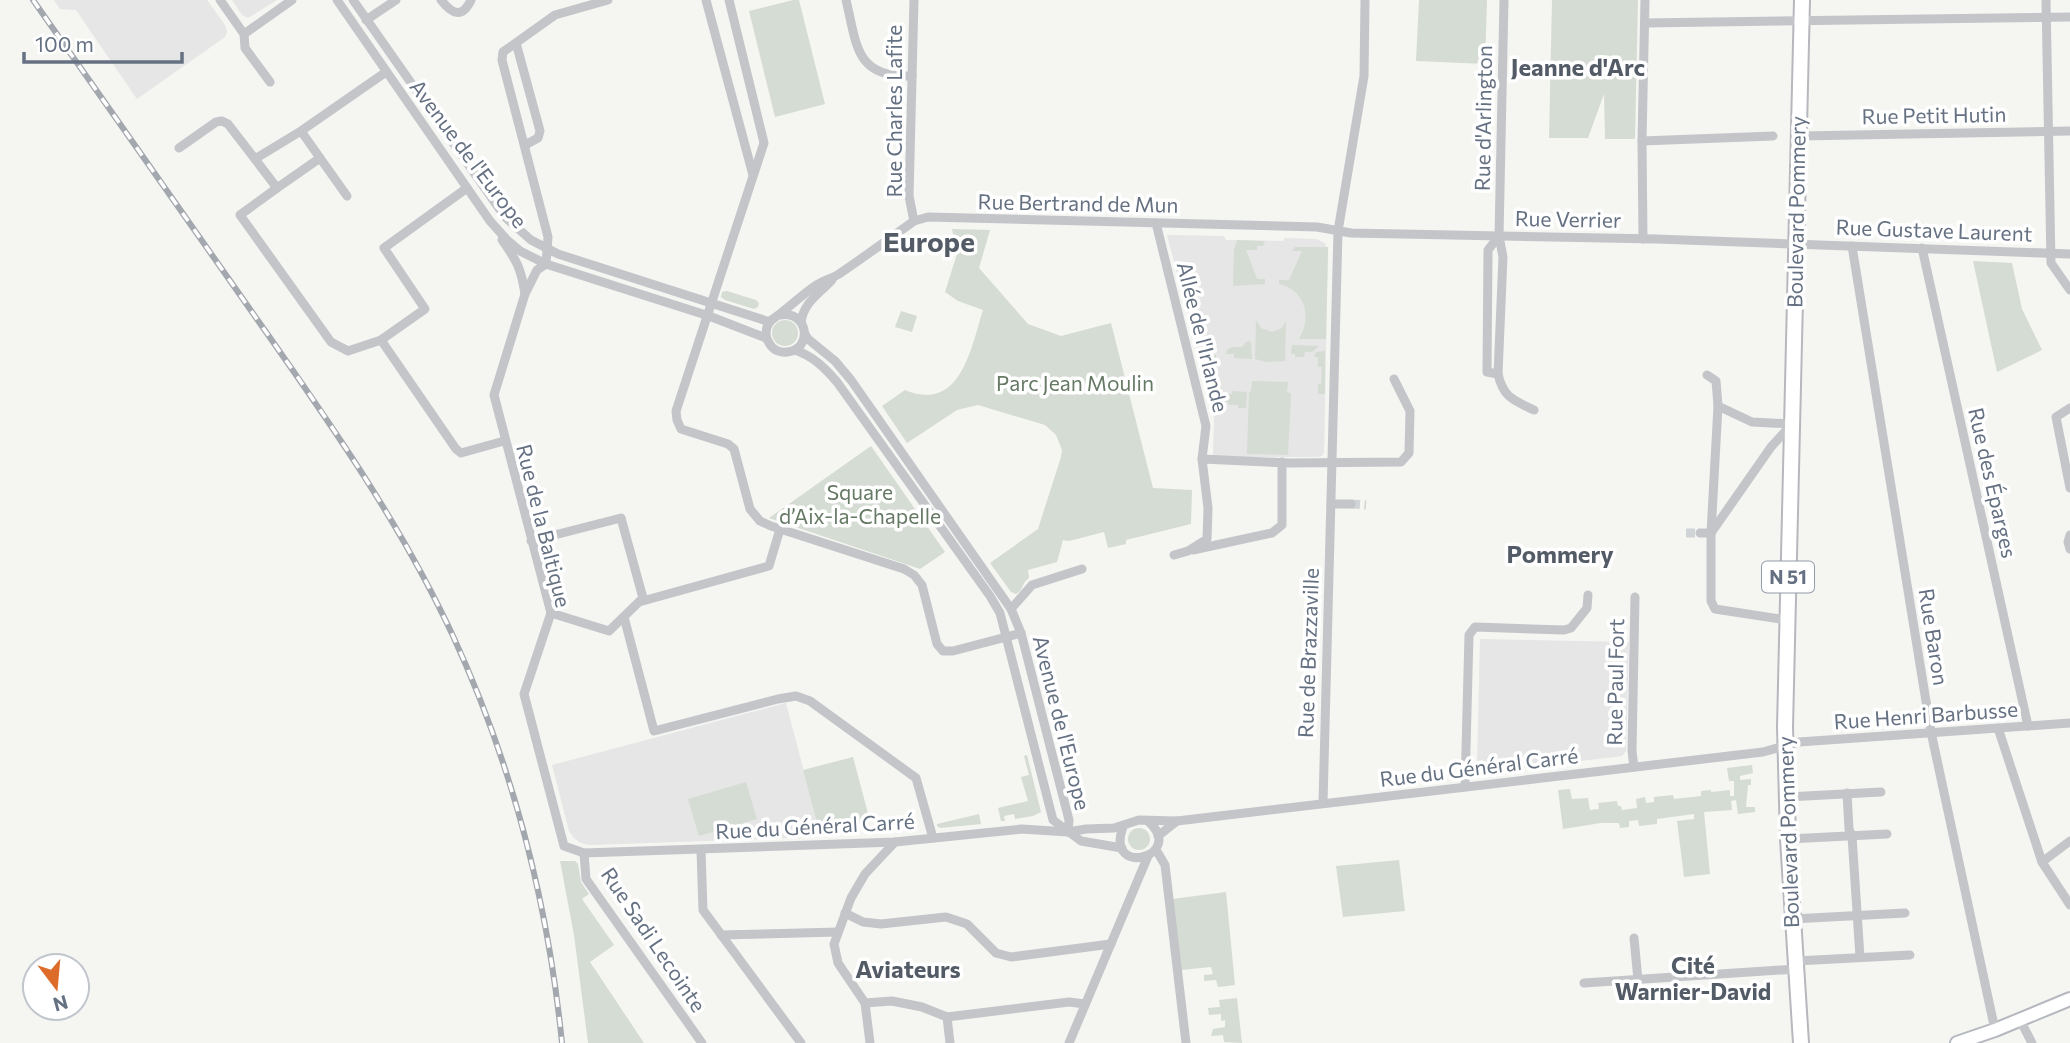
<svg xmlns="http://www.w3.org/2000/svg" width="2070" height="1043" viewBox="0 0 2070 1043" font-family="Commissioner,sans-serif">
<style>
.built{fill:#e5e6e5}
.green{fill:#d5dcd3}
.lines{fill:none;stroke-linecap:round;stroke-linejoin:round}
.street-tunnel{stroke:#d1d4d6;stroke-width:9;stroke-dasharray:9 4.5;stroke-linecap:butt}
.secondary-casing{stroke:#b5b8be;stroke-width:16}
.primary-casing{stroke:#b6b8bd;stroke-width:18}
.street{stroke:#c3c5c9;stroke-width:9}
.secondary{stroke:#fff;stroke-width:12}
.primary{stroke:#fff;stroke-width:14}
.rail-casing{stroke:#a3a7ae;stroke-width:6}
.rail{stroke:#fff;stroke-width:3.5;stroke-dasharray:10;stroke-linecap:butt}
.labels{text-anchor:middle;stroke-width:7;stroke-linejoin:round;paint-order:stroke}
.shield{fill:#fff;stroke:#939ca8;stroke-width:2}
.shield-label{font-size:19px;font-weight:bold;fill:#657182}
.street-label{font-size:21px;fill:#657182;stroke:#fff}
.park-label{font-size:21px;fill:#657964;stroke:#fff}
.neighbourhood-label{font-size:23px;font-weight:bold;fill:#535b67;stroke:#fff}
.quarter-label{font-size:24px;font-weight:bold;fill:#535b67;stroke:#fff}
.district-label{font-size:28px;font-weight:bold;fill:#535b67;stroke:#fff}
</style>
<rect width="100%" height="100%" fill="#f5f5f2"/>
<g class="built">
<polygon points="54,0 207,0 225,25 227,32 225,37 137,99 76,10 60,9"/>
<polygon points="232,0 277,0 248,18 242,15"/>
<polygon points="1167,235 1224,236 1226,240 1283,241 1285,238 1316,239 1325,243 1328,252 1324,452 1322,456 1318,457 1213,457 1214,417 1211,407 1212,405"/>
<polygon points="1480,639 1629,642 1626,751 1622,756 1481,773 1477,770"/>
<polygon points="786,703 821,837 590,845 581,843 574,838 569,831 552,765"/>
</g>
<g class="green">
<polygon points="793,0 799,0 825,104 775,117 749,11"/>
<polygon points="1419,0 1487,0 1485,64 1416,61"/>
<polygon points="1552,0 1638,0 1635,139 1605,139 1604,94 1588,138 1549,138"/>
<path d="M952 229 990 230 979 268 1028 324 1061 336 1111 323 1153 488 1192 490 1191 524 1126 540V544L1108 548 1104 532 1069 541 1063 540 1057 562 1028 570 1029 578C1022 582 1023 591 1016 594L1011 592 990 563 1038 529 1061 457 1062 450 1056 435 1045 425 978 405 957 410 907 443 882 406 905 390C961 413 971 348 983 310L958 301 945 292 957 254Z"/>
<polygon points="1237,240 1265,241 1263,246 1257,246 1257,250 1246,250 1257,279 1265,279 1265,284 1233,286 1234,250"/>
<path d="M1305 247H1328L1326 339H1299C1312 318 1306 290 1279 284V280H1289L1302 251H1292L1295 247Z"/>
<polygon points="1973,261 2012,263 2022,309 2042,350 1997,372"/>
<polygon points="727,291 756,300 759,303 758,307 754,309 725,300 721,297 722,292"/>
<polygon points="901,311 917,316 912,332 895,327"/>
<circle cx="785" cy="333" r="13"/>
<polygon points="1256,320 1261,328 1272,332 1282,328 1286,321 1285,361 1266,362 1255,359"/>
<polygon points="1249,341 1251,342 1252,359 1234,358 1234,354 1226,354 1227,350 1232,347 1242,347 1246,342"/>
<polygon points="1292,345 1319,346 1312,352 1305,352 1304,357 1295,357 1295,354 1291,354"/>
<polygon points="1325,351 1325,394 1318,394 1318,384 1321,384 1322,367 1318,367 1318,357 1314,357 1316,352"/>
<polygon points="1212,355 1216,355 1216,383 1221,383 1221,394 1232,394 1232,391 1247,392 1246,408 1238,408 1238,405 1229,405 1228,402 1219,402 1217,405 1214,405 1214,397 1217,394 1218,388 1212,387"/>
<polygon points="1252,381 1288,382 1287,392 1291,393 1288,455 1247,454 1249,392 1251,391"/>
<polygon points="871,446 945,552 920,569 769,518"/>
<polygon points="1027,755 1041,812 1033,816 1015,819 1014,814 1004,816 1005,821 1001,821 998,808 1028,801 1021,777 1029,775 1024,756"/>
<polygon points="853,757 870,821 820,834 803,770"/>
<polygon points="1752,765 1753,773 1740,776 1740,780 1751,779 1751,785 1748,785 1746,807 1755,807 1755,812 1738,814 1736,800 1731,801 1732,810 1704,812 1710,874 1684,877 1677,821 1694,819 1694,814 1657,819 1657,824 1639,826 1638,820 1629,821 1629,827 1620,828 1619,823 1601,823 1563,829 1558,790 1570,789 1572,799 1588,798 1590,810 1599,809 1598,803 1617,801 1618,806 1621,806 1622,810 1637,808 1636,799 1645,797 1646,803 1654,802 1654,797 1673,795 1674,799 1701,796 1701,791 1711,790 1711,792 1730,790 1730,796 1734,796 1734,781 1729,781 1727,768"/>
<polygon points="746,782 757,819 699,836 688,799"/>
<polygon points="979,814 981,824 940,828 937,826 937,824"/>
<circle cx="1139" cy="839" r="11"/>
<polygon points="1399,860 1405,911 1343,917 1336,866"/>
<polygon points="560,861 575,861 578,864 581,882 589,894 582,899 614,945 590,962 644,1043 588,1043 574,935"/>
<polygon points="1226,892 1235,985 1218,987 1216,980 1204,981 1204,975 1213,974 1211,967 1181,970 1172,899"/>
<polygon points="1237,998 1242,1043 1224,1042 1223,1035 1211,1036 1213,1029 1225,1027 1225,1020 1221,1021 1221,1014 1209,1015 1208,1008 1220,1007 1219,1000"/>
</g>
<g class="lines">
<g class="street-tunnel">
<polyline points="1351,504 1366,505"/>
<polyline points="1686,533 1700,533"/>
</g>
<defs>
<polyline id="secondary" points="1957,1043 1995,1030 2070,999"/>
<polyline id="primary" points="1801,1043 1788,839 1785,727 1802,0"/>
</defs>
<use href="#secondary" class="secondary-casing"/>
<use href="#primary" class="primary-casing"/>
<g class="street">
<polyline points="220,0 244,34 245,48 270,82"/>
<polyline points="337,0 490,221 507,240 520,251 546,264 709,316 766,338"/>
<polyline points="353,0 505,217 531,240 558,254 770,322"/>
<path d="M441 0C452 14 462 19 471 0"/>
<polyline points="608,0 555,15 503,52 502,60 548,237 546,264 537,270 525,294 494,395 551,613 524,694 564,846 584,853 895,842 1022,829 1068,832 1086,829 1114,828 1139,820 1177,821 1763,752 1799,742 2070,723"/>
<polyline points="706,0 753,175"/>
<polyline points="729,0 764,143 676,411 677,420 681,429 728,444 734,449 750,509 760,521 771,526 904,569 914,575 922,585 937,644 943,651 953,651 1021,633"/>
<path d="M846 0C857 45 855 78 912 76"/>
<path d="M1504 0 1499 236 1503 257 1498 374C1503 397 1513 400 1534 410"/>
<polyline points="2046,0 2051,263 2070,290"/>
<polyline points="366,20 396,0"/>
<polyline points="1645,23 2070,17"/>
<polyline points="244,34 292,0"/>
<polyline points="516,43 540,131 538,138 525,145"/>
<polyline points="301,131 320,158 277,188 255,159 301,131 386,72"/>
<polyline points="1799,136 2070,131"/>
<polyline points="1642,141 1773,136"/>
<polyline points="179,148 216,122 222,121 228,124 255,159"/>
<polyline points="320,158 347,196"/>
<polyline points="277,188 240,215 331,342 348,351 381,340 456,449 461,453 504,441"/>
<polyline points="914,221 909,196 914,0"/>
<polyline points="1156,223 1206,426 1202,459 1208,508 1207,539 1188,551 1174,555"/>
<polyline points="1643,239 1642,141 1645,0"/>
<path d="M502 240C517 261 521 268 525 294"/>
<polyline points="1852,246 1931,732 1995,1030"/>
<polyline points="1922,248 2028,726"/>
<path d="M780 315C809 310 813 350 787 352 780 353 773 350 769 343 765 337 765 329 769 323 772 318 777 317 781 313 793 304 803 294 815 286 822 281 831 279 839 274 864 257 889 239 914 221L928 217 1317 227 1351 233 1656 239 2070 254"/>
<path d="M801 322C804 302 819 294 832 280"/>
<polyline points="805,334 808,339 835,361 851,380 1011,609 1021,633 1069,820 1068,832"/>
<polyline points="381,340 425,309 384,248 467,188"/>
<path d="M795 350C813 356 825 368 837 382L990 596 1000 613 1053 820 1081 841 1122 848"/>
<polyline points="1498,374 1487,372 1488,250 1499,236"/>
<polyline points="1707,375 1716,381 1718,406 1711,533 1711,601 1715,609 1787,620"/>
<polyline points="2070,408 2056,417 2070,488"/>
<polyline points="1202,459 1289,463 1401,462 1409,453 1410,411 1394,379"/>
<polyline points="1331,504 1351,504"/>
<polyline points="1700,533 1711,533 1771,447 1792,424 1752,422 1718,406"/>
<polyline points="2070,535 2068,542 2070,549"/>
<polyline points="531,541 621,518 643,598 609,631 551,613"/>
<polyline points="1193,550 1272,533 1282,525 1282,462"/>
<polyline points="639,602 769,566 780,529"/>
<polyline points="1011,609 1032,585 1082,569"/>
<polyline points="624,617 654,731 778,699 796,696 810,701 916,778 933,838"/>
<polyline points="1998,728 2042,862 2070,905"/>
<polyline points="1634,767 1632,751 1635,597"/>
<polyline points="1465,787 1469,635 1475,627 1564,630 1571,628 1587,608 1588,595"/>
<polyline points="1847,793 1849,829 1852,836 1860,957"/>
<polyline points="1787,797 1881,792"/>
<polyline points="1323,803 1338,231 1364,76 1365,0"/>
<path d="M1123 827C1104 879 1188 856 1148 821"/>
<polyline points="1158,836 1177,821"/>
<polyline points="1788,839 1887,834"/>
<polyline points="701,850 703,910 801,1043"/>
<polyline points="1155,851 1158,853 1165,865 1186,1043"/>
<polyline points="584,853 586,879 702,1043"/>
<polyline points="2042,862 2070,841"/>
<polyline points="845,913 863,922 881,924 946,917 967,924 996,953 1011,957 1111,944"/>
<polyline points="1792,919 1905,913"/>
<polyline points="721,935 838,932"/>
<polyline points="1634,938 1638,980"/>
<polyline points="1796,961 1910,955"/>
<polyline points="1584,983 1796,969"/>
<polyline points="865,1003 892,1001 922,1007 947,1017 1069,1002 1085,1004"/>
<polyline points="947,1017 950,1043"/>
<polyline points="2020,1020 2032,1043"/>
<polyline points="870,1043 865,1003 838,963 834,944 851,898 865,874 895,842"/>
<polyline points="1069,1043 1148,856"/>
</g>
<use href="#secondary" class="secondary"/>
<use href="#primary" class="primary"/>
<defs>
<path id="rail" d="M33 0C108 107 184 215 259 322 330 423 401 524 453 636 512 764 548 903 562 1043"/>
</defs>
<use href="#rail" class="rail-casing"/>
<use href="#rail" class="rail"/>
</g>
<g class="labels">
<rect class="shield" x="1762" y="561.5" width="52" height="31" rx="5"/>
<g class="shield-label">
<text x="1788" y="584">N 51</text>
</g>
<g class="street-label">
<text transform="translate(895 111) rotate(-90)" y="7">Rue Charles Lafite</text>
<text transform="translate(1934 116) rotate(-1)" y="7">Rue Petit Hutin</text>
<text transform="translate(1484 118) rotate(-89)" y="7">Rue d'Arlington</text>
<text transform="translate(468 154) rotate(53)" y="7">Avenue de l'Europe</text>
<text transform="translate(1078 204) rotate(1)" y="7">Rue Bertrand de Mun</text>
<text transform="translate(1797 212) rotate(-89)" y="7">Boulevard Pommery</text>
<text transform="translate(1568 220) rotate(1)" y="7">Rue Verrier</text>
<text transform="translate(1934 231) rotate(2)" y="7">Rue Gustave Laurent</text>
<text transform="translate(1202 337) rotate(76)" y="7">Allée de l'Irlande</text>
<text transform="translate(1992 483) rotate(77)" y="7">Rue des Éparges</text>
<text transform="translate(543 526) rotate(76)" y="7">Rue de la Baltique</text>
<text transform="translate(1933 637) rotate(81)" y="7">Rue Baron</text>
<text transform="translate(1309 653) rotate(-88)" y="7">Rue de Brazzaville</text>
<text transform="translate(1616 682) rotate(-89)" y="7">Rue Paul Fort</text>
<text transform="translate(1926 716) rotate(-4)" y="7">Rue Henri Barbusse</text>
<text transform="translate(1061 723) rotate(76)" y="7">Avenue de l'Europe</text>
<text transform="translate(1479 768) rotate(-7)" y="7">Rue du Général Carré</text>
<text transform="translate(815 827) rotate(-3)" y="7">Rue du Général Carré</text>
<text transform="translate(1789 832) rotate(-92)" y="7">Boulevard Pommery</text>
<text transform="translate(653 940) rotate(56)" y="7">Rue Sadi Lecointe</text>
</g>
<g class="park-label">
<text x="1075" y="391">Parc Jean Moulin</text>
<text x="860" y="500">Square<tspan x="860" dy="24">d’Aix-la-Chapelle</tspan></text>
</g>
<g class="neighbourhood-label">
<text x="1693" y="974">Cité<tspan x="1693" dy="26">Warnier-David</tspan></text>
</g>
<g class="quarter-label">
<text x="1578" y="76">Jeanne d'Arc</text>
<text x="1560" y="563">Pommery</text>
<text x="908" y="978">Aviateurs</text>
</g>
<g class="district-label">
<text x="929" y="252">Europe</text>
</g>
</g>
<g transform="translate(56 987) rotate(164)"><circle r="33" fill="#ffffff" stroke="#c1c6cd" stroke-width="2"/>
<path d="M0-5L12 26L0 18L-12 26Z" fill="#dd6b2a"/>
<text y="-10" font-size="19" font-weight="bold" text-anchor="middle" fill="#657182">N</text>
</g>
<path d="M24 52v10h158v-10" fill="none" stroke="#657182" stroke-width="3.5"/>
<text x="35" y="52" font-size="21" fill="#657182" stroke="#ffffff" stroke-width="5" paint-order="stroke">100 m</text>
</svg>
